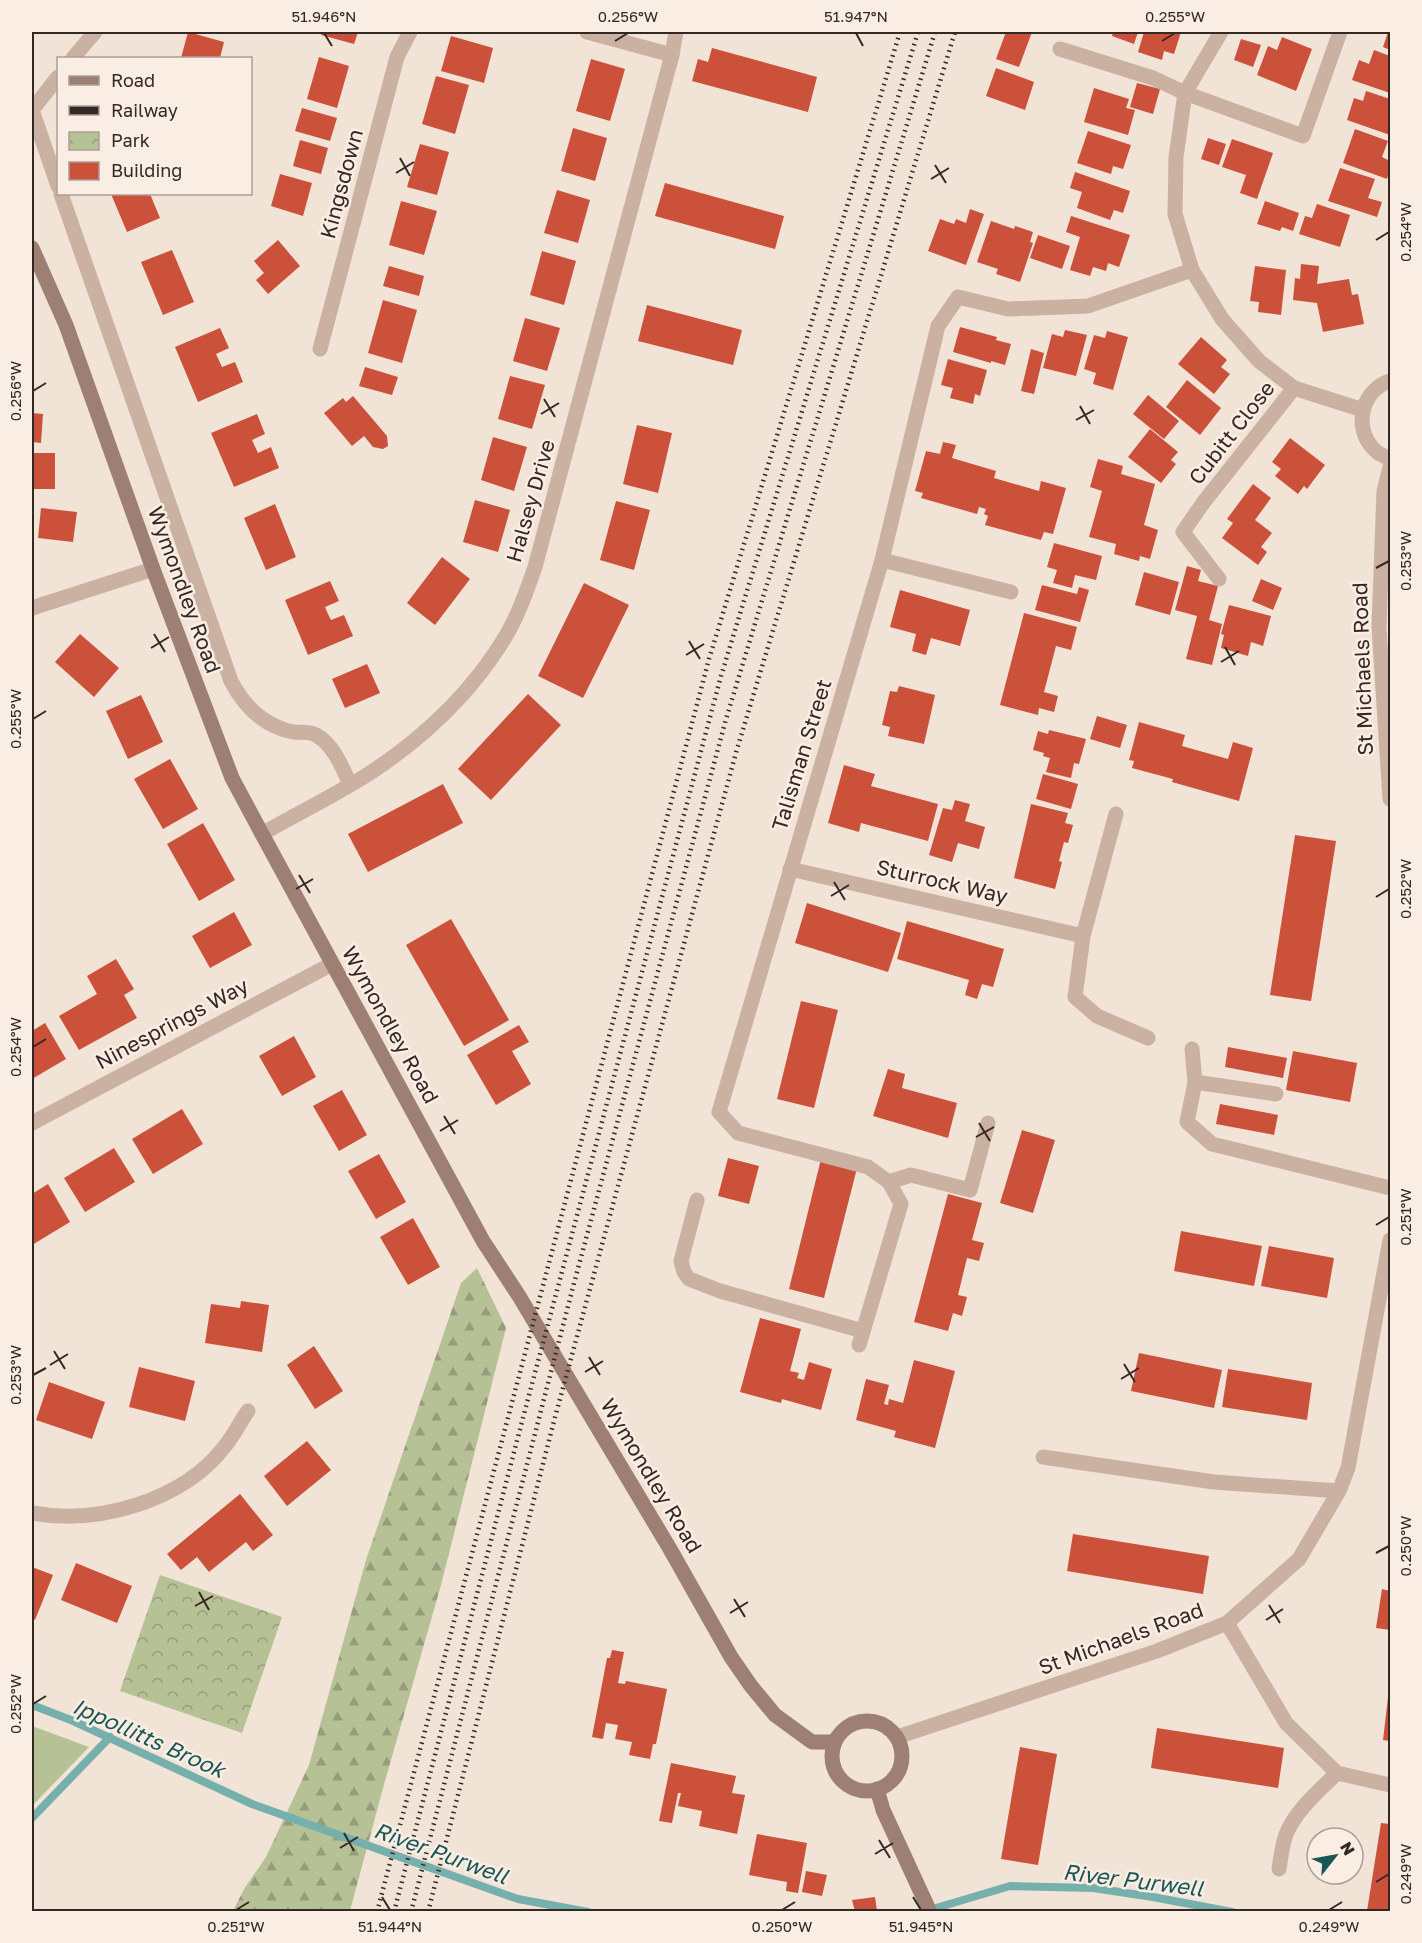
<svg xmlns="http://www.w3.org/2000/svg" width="1422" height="1943" viewBox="0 0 1422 1943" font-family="'Golos Text',sans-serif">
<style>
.green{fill:#b7c196}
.forest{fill:url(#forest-firs)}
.park{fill:url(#park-crowns)}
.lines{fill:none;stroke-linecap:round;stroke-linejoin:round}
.stream{stroke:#75b0ad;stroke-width:8}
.building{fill:#cb513b}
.lane{stroke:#cab1a2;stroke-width:15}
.street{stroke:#cab1a2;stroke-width:15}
.secondary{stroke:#9e7f74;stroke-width:15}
.rail{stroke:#342825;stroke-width:4.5;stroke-dasharray:1.5 4.5;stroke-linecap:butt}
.ticks{fill:none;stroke:#342825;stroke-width:2}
.labels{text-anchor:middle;stroke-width:5;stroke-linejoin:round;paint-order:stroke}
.street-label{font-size:21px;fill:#342825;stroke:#faede3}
.water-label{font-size:22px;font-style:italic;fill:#195756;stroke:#faede3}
.neatline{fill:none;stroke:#342825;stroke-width:2}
.ticks-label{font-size:15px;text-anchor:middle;fill:#342825}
</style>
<defs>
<pattern id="forest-firs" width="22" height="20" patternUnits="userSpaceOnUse" patternTransform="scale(1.5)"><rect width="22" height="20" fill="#b7c196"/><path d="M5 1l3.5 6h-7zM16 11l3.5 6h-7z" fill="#969d7a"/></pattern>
<pattern id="park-crowns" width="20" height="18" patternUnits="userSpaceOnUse" patternTransform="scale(1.5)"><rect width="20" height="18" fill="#b7c196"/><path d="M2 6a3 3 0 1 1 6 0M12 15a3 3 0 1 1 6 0" fill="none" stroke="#969d7a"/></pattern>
</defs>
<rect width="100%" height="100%" fill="#f2e3d7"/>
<polygon class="green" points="32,1726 89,1747 32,1806"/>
<polygon class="forest" points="477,1268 506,1328 441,1585 383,1788 350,1911 233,1911 244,1889 266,1857 309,1765 366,1560 461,1283"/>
<polygon class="park" points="160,1575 282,1617 242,1733 120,1691"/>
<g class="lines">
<g class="stream">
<polyline points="32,1705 71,1720 252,1804 518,1899 588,1912"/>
<polyline points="32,1818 110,1737"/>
<polyline points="926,1911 1010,1886 1093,1888 1153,1897 1232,1912"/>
</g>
</g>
<g class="building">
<polygon points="188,32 224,42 220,58 181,58"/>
<polygon points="322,32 358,32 354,44 321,35"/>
<polygon points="1006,32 1032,32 1019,67 996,59"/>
<polygon points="1113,32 1138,32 1134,44 1112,36"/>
<polygon points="1144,32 1181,32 1174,54 1164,51 1162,60 1138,52"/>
<polygon points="1388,32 1390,32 1390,50 1383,47"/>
<polygon points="451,36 493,48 484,83 441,71"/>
<polygon points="1282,37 1312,49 1296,91 1257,75 1268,46 1277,50"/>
<polygon points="1241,39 1261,45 1253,67 1234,60"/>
<polygon points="712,48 817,77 808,112 692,81 698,59 708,62"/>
<polygon points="1374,50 1390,56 1390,93 1352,80 1359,60 1369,64"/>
<polygon points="319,57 349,66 337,108 307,99"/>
<polygon points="591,59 625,69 610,121 576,111"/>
<polygon points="996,68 1034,82 1025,110 986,96"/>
<polygon points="436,76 469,85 455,134 422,124"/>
<polygon points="1137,83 1160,89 1153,114 1130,107"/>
<polygon points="1094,88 1129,99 1126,108 1135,110 1128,135 1084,122"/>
<polygon points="1366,91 1390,99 1390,135 1347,120 1354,98 1363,101"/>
<polygon points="302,108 337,118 330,141 295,131"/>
<polygon points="573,128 607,138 595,181 561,171"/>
<polygon points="1355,129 1388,141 1382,157 1390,161 1390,169 1387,179 1343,163"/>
<polygon points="1088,131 1131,145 1123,169 1113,166 1111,174 1077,163"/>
<polygon points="1208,138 1226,144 1219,165 1201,159"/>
<polygon points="1232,139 1273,153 1257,199 1240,193 1246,175 1222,167"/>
<polygon points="300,140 328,148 321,174 293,166"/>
<polygon points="420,144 449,152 437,195 407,187"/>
<polygon points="1340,168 1375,179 1368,198 1382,202 1377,217 1328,201"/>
<polygon points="1075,172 1130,191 1123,213 1114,210 1110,220 1077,208 1082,192 1070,188"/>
<polygon points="280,174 312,183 303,216 271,206"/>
<polygon points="665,183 784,216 775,249 655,216"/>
<polygon points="557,190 590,200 578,243 544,233"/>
<polygon points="111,194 150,194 160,218 127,232"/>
<polygon points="401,201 437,211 424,255 389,245"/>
<polygon points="1265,201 1299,213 1293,231 1282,227 1280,231 1257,224"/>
<polygon points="1317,204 1350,215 1340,247 1299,234 1305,216 1312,218"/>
<polygon points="970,209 984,214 966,265 928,251 940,219 954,224 956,219 966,223"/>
<polygon points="1071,216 1130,235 1119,267 1108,263 1106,271 1093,267 1090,276 1070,270 1080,237 1066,232"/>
<polygon points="991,221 1014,229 1015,226 1033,232 1030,242 1033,243 1020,282 996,274 998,269 977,262"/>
<polygon points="1038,235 1070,246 1062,269 1030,258"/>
<polygon points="278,240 300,266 268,294 256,280 264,273 254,261"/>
<polygon points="172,250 194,302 163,315 141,262"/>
<polygon points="542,251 576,261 564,305 530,295"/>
<polygon points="1301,264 1319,266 1317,284 1349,279 1352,295 1358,294 1364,324 1323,332 1317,303 1293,300 1295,278 1300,279"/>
<polygon points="389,266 424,276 419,296 383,286"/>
<polygon points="1255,266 1286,270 1281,315 1258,312 1259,302 1250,301"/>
<polygon points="383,300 417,310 402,363 368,353"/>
<polygon points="647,305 742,330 733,365 638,341"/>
<polygon points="525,318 560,328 547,371 513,361"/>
<polygon points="960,327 997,337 996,340 1011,344 1005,365 991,361 991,363 953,352"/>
<polygon points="220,328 229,348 216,354 222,367 235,362 243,382 198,402 175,347"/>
<polygon points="1065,330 1087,335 1076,376 1043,368 1052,334 1063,337"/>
<polygon points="1107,331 1128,337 1113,390 1093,384 1096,373 1084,369 1094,335 1105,338"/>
<polygon points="1201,337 1227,360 1221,367 1230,374 1214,394 1178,364"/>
<polygon points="1031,349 1044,353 1034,394 1021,391"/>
<polygon points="948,359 987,370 980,396 975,394 973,404 950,398 953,388 941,385"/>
<polygon points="365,367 398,377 392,395 359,386"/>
<polygon points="510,376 545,385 532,429 498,419"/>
<polygon points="1187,380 1221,408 1200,435 1166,407"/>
<polygon points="1148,395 1179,421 1164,439 1133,414"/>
<polygon points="353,396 387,436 388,446 383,449 373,447 364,436 352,446 324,413 343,398 346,402"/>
<polygon points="32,413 43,414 41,443 32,442"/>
<polygon points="257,414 265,434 252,440 258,453 271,447 279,468 234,487 211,433"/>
<polygon points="637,425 672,433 658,493 623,484"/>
<polygon points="1150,429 1178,452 1171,460 1176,464 1161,483 1128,457"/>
<polygon points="493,437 527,447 514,491 481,480"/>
<polygon points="1290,438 1325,465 1307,489 1304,486 1298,494 1275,476 1281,469 1272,462"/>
<polygon points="943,442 956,445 952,458 996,471 994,478 1039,491 1041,481 1066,488 1053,534 1044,532 1041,540 1022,535 985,525 988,516 984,514 986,509 979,507 977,514 921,498 923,493 915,491 926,451 940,454"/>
<rect x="32" y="453" width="23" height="36"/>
<polygon points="1098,459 1123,466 1121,474 1155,484 1144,525 1158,530 1150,559 1140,556 1139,561 1114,554 1116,544 1089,537 1102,491 1090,487"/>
<polygon points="1253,484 1271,498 1255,520 1272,533 1261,547 1267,552 1258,565 1222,538 1233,523 1227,519"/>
<polygon points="475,500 510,510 498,552 463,542"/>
<polygon points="616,501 650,510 634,570 600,560"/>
<polygon points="275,504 296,557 266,570 244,518"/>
<polygon points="41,508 77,512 73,542 38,538"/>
<polygon points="1054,543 1102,556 1096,580 1075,575 1072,588 1053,583 1057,570 1047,567"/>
<polygon points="442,557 470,579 435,625 407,603"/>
<polygon points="1187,566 1201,570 1198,581 1218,586 1209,620 1222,624 1212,665 1186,659 1197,616 1175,610"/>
<polygon points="1144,572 1179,582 1170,615 1135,605"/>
<polygon points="1261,579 1282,588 1273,610 1252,601"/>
<polygon points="330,581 339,601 325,607 328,614 331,620 344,615 353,636 308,655 285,600"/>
<polygon points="584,583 629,605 583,698 538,676"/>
<polygon points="1042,585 1077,594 1079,587 1089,590 1080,622 1035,610"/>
<polygon points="900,590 970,610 960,646 931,638 926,655 912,651 916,634 890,627"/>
<polygon points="1229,605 1271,616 1263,646 1251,642 1248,656 1221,648 1224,635 1221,634"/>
<polygon points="1024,613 1077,627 1071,650 1056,646 1044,692 1058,696 1054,712 1039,708 1038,715 1000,705"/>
<polygon points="80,634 119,668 94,697 55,662"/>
<polygon points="367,664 380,693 345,708 332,679"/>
<polygon points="899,686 935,695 924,744 888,736 890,727 882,725 890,691 897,692"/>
<polygon points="528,694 561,725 491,800 458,769"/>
<polygon points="141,695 163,742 128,759 106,711"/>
<polygon points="1097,716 1127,725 1120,748 1090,739"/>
<polygon points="1139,722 1185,735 1182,746 1228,759 1233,742 1253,748 1239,801 1172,782 1173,779 1132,768 1134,761 1129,760"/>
<polygon points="1049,730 1086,739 1079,764 1074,763 1071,778 1046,772 1050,758 1043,756 1044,753 1033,750 1038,731 1048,734"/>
<polygon points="170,759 198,809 163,829 134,779"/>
<polygon points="844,765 875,774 871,786 938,804 928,841 861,823 859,832 828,823"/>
<polygon points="1043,774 1078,784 1071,809 1036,799"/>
<polygon points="443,784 463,823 368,872 348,834"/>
<polygon points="955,800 970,804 965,821 985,827 979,849 958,843 952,862 929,855 943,808 952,810"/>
<polygon points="1031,804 1068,813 1065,823 1073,825 1068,843 1064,842 1059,861 1062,862 1055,889 1014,878"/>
<polygon points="203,823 235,880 199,901 167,844"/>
<polygon points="1295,835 1336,841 1311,1001 1270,995"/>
<polygon points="807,903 901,933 888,972 795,943"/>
<polygon points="234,912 252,945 210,968 192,936"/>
<polygon points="451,919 509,1020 464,1046 406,945"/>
<polygon points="907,921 1004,949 993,987 982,984 977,999 965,995 969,980 897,959"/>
<polygon points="116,959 134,989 124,995 137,1018 79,1050 59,1016 97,994 87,976"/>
<polygon points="801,1001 838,1010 814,1108 777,1099"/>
<polygon points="45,1023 66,1059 32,1079 32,1031"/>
<polygon points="519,1025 529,1042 512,1051 531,1084 496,1105 467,1055"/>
<polygon points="294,1036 316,1077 282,1096 259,1056"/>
<polygon points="1228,1047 1287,1058 1283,1078 1225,1067"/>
<polygon points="1293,1051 1357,1063 1350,1102 1286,1090"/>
<polygon points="888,1069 905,1074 902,1088 957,1103 948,1138 873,1116"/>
<polygon points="342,1090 367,1135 339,1151 313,1106"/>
<polygon points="1220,1104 1278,1115 1274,1135 1216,1124"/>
<polygon points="182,1109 203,1144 153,1174 132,1139"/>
<polygon points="1022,1130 1055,1140 1033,1213 1000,1203"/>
<polygon points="114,1148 135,1182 85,1212 64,1178"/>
<polygon points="379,1154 406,1202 376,1219 348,1171"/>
<polygon points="728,1158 759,1166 749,1204 718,1196"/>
<polygon points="821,1159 857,1168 824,1298 789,1289"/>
<polygon points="48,1184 70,1222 32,1245 32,1194"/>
<polygon points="948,1194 982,1203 972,1240 984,1243 979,1261 967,1258 958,1295 967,1297 962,1316 953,1313 948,1331 914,1322"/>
<polygon points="413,1218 440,1267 408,1285 380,1237"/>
<polygon points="1181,1231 1262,1246 1254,1286 1174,1271"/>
<polygon points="1269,1246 1334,1258 1327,1298 1261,1286"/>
<polygon points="241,1301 269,1305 262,1352 205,1343 211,1304 240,1308"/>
<polygon points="760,1318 801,1329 790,1371 799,1373 797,1378 804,1380 809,1362 832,1369 821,1410 782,1399 781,1403 740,1392"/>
<polygon points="314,1346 343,1391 315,1409 287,1365"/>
<polygon points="1139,1353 1222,1370 1214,1408 1131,1391"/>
<polygon points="914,1360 955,1371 935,1448 894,1437 896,1431 856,1420 866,1379 889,1385 884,1404 888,1405 889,1399 903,1403"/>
<polygon points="139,1367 195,1381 185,1421 129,1407"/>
<polygon points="1228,1369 1312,1383 1307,1420 1222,1407"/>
<polygon points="49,1382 105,1402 92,1439 36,1420"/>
<polygon points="307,1441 331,1470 287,1506 264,1476"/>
<polygon points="240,1494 273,1535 253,1551 246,1542 209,1572 197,1557 181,1570 167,1554"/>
<polygon points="1073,1534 1209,1556 1203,1594 1067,1571"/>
<polygon points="76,1563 132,1586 117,1623 61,1600"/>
<polygon points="32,1567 53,1575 35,1620 32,1618"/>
<polygon points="1382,1589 1390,1591 1390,1630 1376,1628"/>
<polygon points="612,1650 624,1652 618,1683 625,1684 626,1681 667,1689 656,1744 653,1744 650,1759 629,1755 632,1742 615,1739 618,1725 606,1723 603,1739 592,1737 607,1658 610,1658"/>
<polygon points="1389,1689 1390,1689 1390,1741 1383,1740"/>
<polygon points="1157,1728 1284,1748 1278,1788 1151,1768"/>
<polygon points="1020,1747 1057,1754 1038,1865 1001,1859"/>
<polygon points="671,1763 736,1776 732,1793 745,1795 737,1834 699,1826 702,1811 678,1806 681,1793 678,1793 672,1823 659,1821"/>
<polygon points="1381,1823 1390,1824 1390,1911 1367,1911"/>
<polygon points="757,1834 807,1843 798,1893 786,1891 787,1882 749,1875"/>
<polygon points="806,1871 827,1875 822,1896 802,1892"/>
<polygon points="875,1897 877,1911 855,1911 852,1900"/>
</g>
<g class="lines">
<g class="lane">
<polyline points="1060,49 1153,78 1185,93"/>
<polyline points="1203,503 1183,532 1219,579"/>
<polyline points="1195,1082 1276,1094"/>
<polyline points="889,1182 911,1175 970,1190 988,1123"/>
<polyline points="697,1200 681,1261 684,1272 689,1279 720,1291 863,1331"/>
<path d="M1279 1869C1281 1857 1282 1843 1287 1832 1298 1808 1319 1791 1337 1773"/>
</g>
<g class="street">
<polyline points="587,32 672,55"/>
<polyline points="1221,32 1185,93 1176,157 1175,214 1192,270 1222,319 1259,361 1294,388 1363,410"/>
<polyline points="73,58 95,32"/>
<polyline points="58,77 32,110 58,186"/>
<polyline points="1185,93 1303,136 1340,32"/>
<path d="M61 194 231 681C244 706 264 726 293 732 301 733 309 731 316 735 333 744 342 767 350 784"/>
<polyline points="320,349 397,57 410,32"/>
<path d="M1390 381C1360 390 1352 432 1377 452 1381 455 1386 457 1390 459"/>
<polyline points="1390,467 1384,491 1379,627 1390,799"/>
<polyline points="1203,503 1294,388"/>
<polyline points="882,560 1011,592"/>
<polyline points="32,608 153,569"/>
<path d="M262 834C298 813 338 794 373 771 427 735 474 690 507 634 519 613 527 590 535 567L672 55 676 32"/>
<polyline points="790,869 1083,936 1075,997 1097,1016 1148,1038"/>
<polyline points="1083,936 1116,814"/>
<polyline points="1192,1049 1195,1082 1187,1122 1212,1144 1390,1188"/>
<polyline points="32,1123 332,964"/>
<polyline points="859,1345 901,1204 889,1182 868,1167 738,1133 719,1112 882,560 938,326 958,297 1008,309 1088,306 1192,270"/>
<polyline points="1043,1457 1214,1482 1339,1491"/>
<path d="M32 1513C98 1525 183 1501 225 1446 234 1435 240 1422 248 1411"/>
<polyline points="1227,1623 1286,1723 1337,1773 1390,1785"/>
<polyline points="897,1737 1157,1651 1227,1623 1299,1559 1339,1491 1348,1468 1390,1240"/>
</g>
<g class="secondary">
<polyline points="32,248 66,325 153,569 232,778 262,834 483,1241 519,1296 670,1549 731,1657 751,1686 775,1715 812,1742 834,1742"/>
<circle cx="867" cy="1756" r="35"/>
<polyline points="877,1789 883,1810 930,1912"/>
</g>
<g class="rail">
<polyline points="377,1912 709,659 900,32"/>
<polyline points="394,1912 524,1414 721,676 918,32"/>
<polyline points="411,1912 573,1287 726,719 935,32"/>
<polyline points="428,1912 554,1421 737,749 955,32"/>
</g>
</g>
<path class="ticks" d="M324 33 332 46M856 33 863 46M615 41 628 33M1162 41 1175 33M400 158 410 176M935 165 946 183M396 173 414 162M931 179 949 168M1376 240 1389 232M33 391 46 383M544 399 555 417M1080 406 1090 424M541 414 559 403M1076 420 1094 410M1376 568 1389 561M154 634 165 652M689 641 700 659M1225 647 1235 665M151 648 169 637M686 655 704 644M1221 662 1239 651M33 719 46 711M299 875 310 893M834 882 845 900M296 889 313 879M831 896 849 885M1376 897 1389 889M33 1047 46 1039M444 1116 455 1134M979 1123 990 1141M440 1131 458 1120M976 1137 994 1127M1376 1225 1389 1217M54 1351 65 1369M589 1357 600 1375M1124 1364 1135 1382M50 1365 68 1354M585 1372 603 1361M33 1375 46 1368M1121 1379 1139 1368M1376 1553 1389 1546M199 1592 209 1610M734 1599 745 1617M1269 1605 1280 1623M195 1606 213 1596M730 1613 748 1602M1266 1620 1283 1609M33 1704 46 1696M344 1833 354 1851M879 1840 890 1858M340 1848 358 1837M875 1854 893 1843M1376 1882 1389 1874M382 1897 390 1910M913 1897 921 1910M236 1910 249 1902M782 1910 795 1902M1329 1910 1342 1902"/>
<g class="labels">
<g class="street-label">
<text transform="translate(342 184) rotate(-75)" y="7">Kingsdown</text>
<text transform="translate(1232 433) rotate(-52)" y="7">Cubitt Close</text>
<text transform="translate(531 501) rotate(-74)" y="7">Halsey Drive</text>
<text transform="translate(184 590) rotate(70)" y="7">Wymondley Road</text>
<text transform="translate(1363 669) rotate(-92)" y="7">St Michaels Road</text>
<text transform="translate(802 755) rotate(-73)" y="7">Talisman Street</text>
<text transform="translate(942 882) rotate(13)" y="7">Sturrock Way</text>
<text transform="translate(172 1024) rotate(-28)" y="7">Ninesprings Way</text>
<text transform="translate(390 1025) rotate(61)" y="7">Wymondley Road</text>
<text transform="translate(651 1476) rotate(59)" y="7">Wymondley Road</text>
<text transform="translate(1121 1639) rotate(-20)" y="7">St Michaels Road</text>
</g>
<g class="water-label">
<text transform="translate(149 1738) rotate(24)" y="8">Ippollitts Brook</text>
<text transform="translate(441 1853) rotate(20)" y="8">River Purwell</text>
<text transform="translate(1133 1880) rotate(7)" y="8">River Purwell</text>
</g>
</g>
<rect width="1422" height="1943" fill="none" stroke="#faede3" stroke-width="66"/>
<rect x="57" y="57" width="195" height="138" fill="#faede3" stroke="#ab9e97" stroke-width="1.5"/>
<rect x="69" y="76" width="30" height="9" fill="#9e7f74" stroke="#ab9e97" stroke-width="1.5"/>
<text x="111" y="87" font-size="18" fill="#342825">Road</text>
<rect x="69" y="106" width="30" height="9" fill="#342825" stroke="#ab9e97" stroke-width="1.5"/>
<text x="111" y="117" font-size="18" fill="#342825">Railway</text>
<rect x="69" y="132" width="30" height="18" fill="url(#park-crowns)" stroke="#ab9e97" stroke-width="1.5"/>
<text x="111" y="147" font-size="18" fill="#342825">Park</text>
<rect x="69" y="162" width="30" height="18" fill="#cb513b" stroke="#ab9e97" stroke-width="1.5"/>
<text x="111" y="177" font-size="18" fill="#342825">Building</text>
<g transform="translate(1335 1856) rotate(59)"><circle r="28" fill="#faede3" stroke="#ab9e97" stroke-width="1.5"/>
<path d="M0-4.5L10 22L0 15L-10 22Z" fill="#195756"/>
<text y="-9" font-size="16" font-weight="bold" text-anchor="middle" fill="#342825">N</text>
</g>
<rect x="33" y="33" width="1356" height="1877" class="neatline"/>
<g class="ticks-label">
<text x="324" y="22">51.946°N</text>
<text x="628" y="22">0.256°W</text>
<text x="856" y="22">51.947°N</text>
<text x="1175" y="22">0.255°W</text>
<text transform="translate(1406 232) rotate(-90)" y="5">0.254°W</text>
<text transform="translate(16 391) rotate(-90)" y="5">0.256°W</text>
<text transform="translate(1406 561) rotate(-90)" y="5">0.253°W</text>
<text transform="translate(16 719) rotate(-90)" y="5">0.255°W</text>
<text transform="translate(1406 889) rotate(-90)" y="5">0.252°W</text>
<text transform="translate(16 1047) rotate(-90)" y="5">0.254°W</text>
<text transform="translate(1406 1217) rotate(-90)" y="5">0.251°W</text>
<text transform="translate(16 1375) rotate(-90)" y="5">0.253°W</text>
<text transform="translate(1406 1546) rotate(-90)" y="5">0.250°W</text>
<text transform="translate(16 1704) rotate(-90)" y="5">0.252°W</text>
<text transform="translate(1406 1874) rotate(-90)" y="5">0.249°W</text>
<text x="236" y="1932">0.251°W</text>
<text x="390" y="1932">51.944°N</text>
<text x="782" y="1932">0.250°W</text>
<text x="921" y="1932">51.945°N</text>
<text x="1329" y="1932">0.249°W</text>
</g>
</svg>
